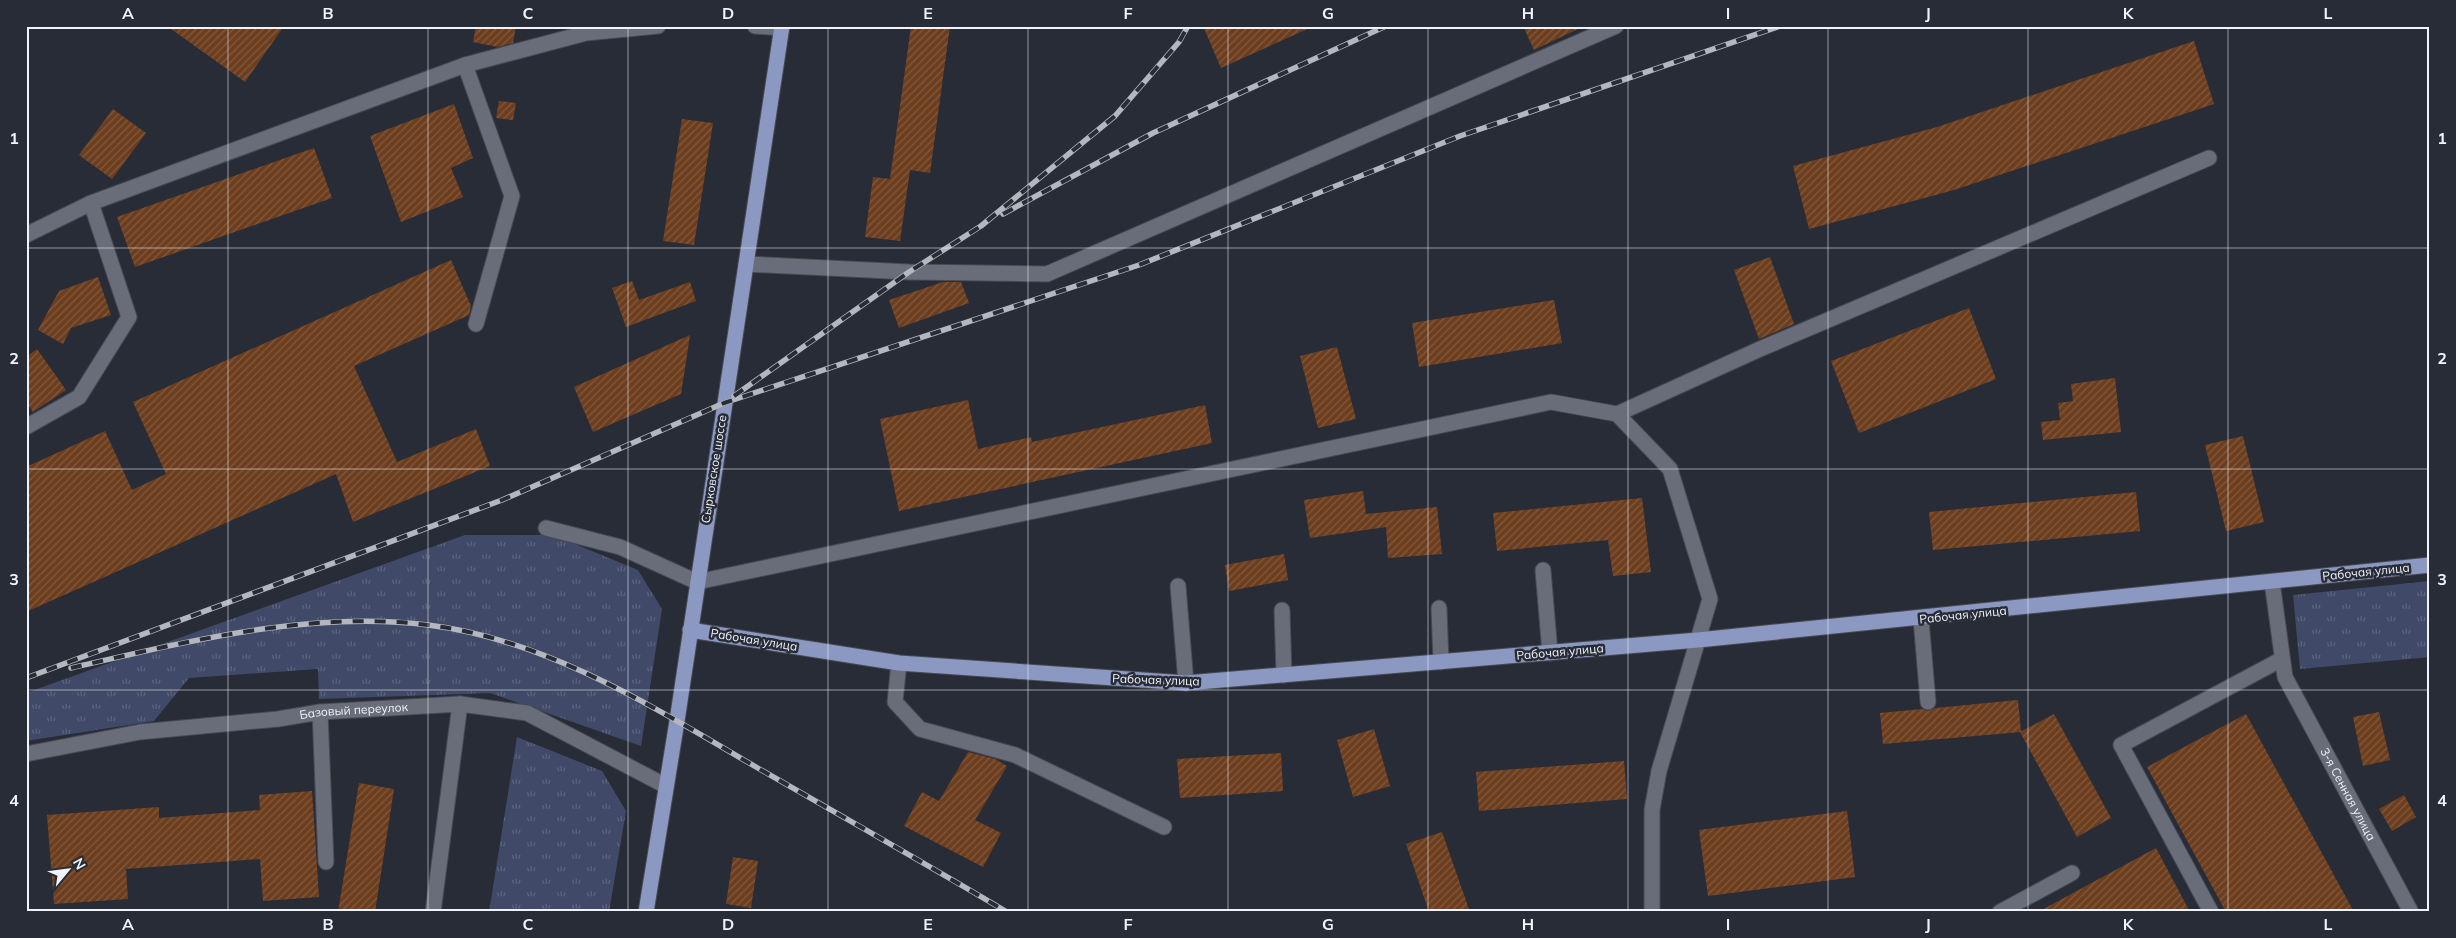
<svg xmlns="http://www.w3.org/2000/svg" width="2456" height="938" viewBox="0 0 2456 938" font-family="Mulish,sans-serif">
<style>
.grass{fill:url(#grass-tufts)}
.building{fill:url(#building-hatch)}
.lines{fill:none;stroke-linecap:round;stroke-linejoin:round}
.minor-casing{stroke:#474a53;stroke-width:17}
.major-casing{stroke:#474a53;stroke-width:17}
.minor{stroke:#696d79;stroke-width:15}
.major{stroke:#8b99c2;stroke-width:15}
.rail-casing{stroke:#b4b7bf;stroke-width:5.5}
.rail{stroke:#282c36;stroke-width:4;stroke-dasharray:11;stroke-linecap:butt}
.grid{fill:none;stroke:#f0f3fa;stroke-width:1;stroke-opacity:0.55}
.labels{text-anchor:middle;stroke-width:5;stroke-linejoin:round;paint-order:stroke}
.street-label{font-size:12px;fill:#f0f3fa;stroke:#282c36}
.neatline{fill:none;stroke:#f0f3fa;stroke-width:2}
.grid-label{font-size:16px;text-anchor:middle;font-weight:bold;fill:#f0f3fa}
</style>
<defs>
<pattern id="grass-tufts" width="24" height="20" patternUnits="userSpaceOnUse" patternTransform="scale(1.25)"><rect width="24" height="20" fill="#404a68"/><path d="M3 7l-1-3M5 7V3M7 7l1-3M15 17l-1-3M17 17v-4M19 17l1-3" fill="none" stroke="#5c657e"/></pattern>
<pattern id="building-hatch" width="6" height="6" patternUnits="userSpaceOnUse" patternTransform="scale(1.25)"><rect width="6" height="6" fill="#6d3e1e"/><path d="M-1 1l2-2M0 6l6-6M5 7l2-2" fill="none" stroke="#825a40"/></pattern>
</defs>
<rect width="100%" height="100%" fill="#282c36"/>
<g class="grass">
<polygon points="465,535 553,535 638,570 662,609 641,746 490,693 319,699 318,669 189,678 154,721 26,741 26,693"/>
<polygon points="2430,581 2430,657 2300,669 2293,595"/>
<polygon points="517,737 602,771 626,811 609,912 489,912"/>
</g>
<g class="building">
<polygon points="167,26 284,26 245,82"/>
<polygon points="476,26 516,26 513,43 498,47 473,42"/>
<polygon points="911,26 950,26 930,173 910,170 900,241 865,237 873,177 890,179"/>
<polygon points="1203,26 1314,26 1221,68"/>
<polygon points="1523,26 1584,26 1534,50"/>
<polygon points="2194,41 2214,104 1954,190 1809,229 1793,166 1937,127"/>
<polygon points="499,101 516,103 513,120 496,118"/>
<polygon points="454,104 473,158 451,168 463,197 401,222 370,136"/>
<polygon points="113,109 146,133 112,179 79,155"/>
<polygon points="682,119 713,123 694,245 663,241"/>
<polygon points="314,148 332,198 135,267 117,217"/>
<polygon points="1770,257 1794,324 1759,339 1734,270"/>
<polygon points="451,260 471,306 469,315 354,366 397,462 476,429 490,466 353,522 336,474 26,612 26,467 105,431 132,490 166,474 133,402"/>
<polygon points="98,277 111,315 71,328 63,344 38,330 59,291"/>
<polygon points="632,281 639,300 690,282 696,301 626,327 612,288"/>
<polygon points="943,282 961,282 969,303 899,328 889,300"/>
<polygon points="1554,300 1562,343 1419,367 1412,323"/>
<polygon points="1969,308 1996,379 1859,433 1831,361"/>
<polygon points="690,335 681,394 593,432 574,387"/>
<polygon points="1337,347 1356,419 1318,428 1300,356"/>
<polygon points="37,349 66,390 33,412 26,402 26,357"/>
<polygon points="2115,378 2121,432 2043,440 2041,422 2060,420 2058,403 2073,401 2071,384"/>
<polygon points="968,400 978,449 1031,437 1032,442 1205,405 1212,443 899,511 880,419"/>
<polygon points="2243,436 2264,522 2226,531 2205,445"/>
<polygon points="1363,491 1366,514 1437,507 1442,554 1388,558 1386,527 1310,538 1304,500"/>
<polygon points="2136,492 2140,531 1933,550 1929,512"/>
<polygon points="1642,498 1651,572 1613,576 1608,540 1497,551 1493,513"/>
<polygon points="1284,554 1288,580 1229,591 1225,565"/>
<polygon points="2018,700 2021,732 1883,744 1880,713 1922,709 1928,711 1935,708"/>
<polygon points="2379,712 2390,760 2363,766 2353,717"/>
<polygon points="2054,714 2111,818 2077,837 2020,732"/>
<polygon points="2246,714 2354,912 2226,912 2147,767"/>
<polygon points="1374,729 1390,786 1353,797 1337,740"/>
<polygon points="968,752 995,759 1007,766 975,820 1001,833 983,867 904,826 922,792 939,801"/>
<polygon points="1281,753 1283,791 1180,798 1177,759"/>
<polygon points="1624,761 1627,799 1479,811 1476,772"/>
<polygon points="359,783 394,789 375,912 338,912"/>
<polygon points="312,791 319,897 263,901 260,859 126,869 128,899 54,904 47,815 159,807 159,818 260,810 259,795"/>
<polygon points="2404,795 2416,817 2392,831 2379,809"/>
<polygon points="1847,811 1855,877 1708,896 1699,830"/>
<polygon points="1442,832 1470,912 1429,912 1406,844"/>
<polygon points="2156,848 2190,912 2038,912"/>
<polygon points="733,857 758,861 751,908 726,904"/>
</g>
<g class="lines">
<defs>
<g id="minor">
<polyline points="755,26 782,28"/>
<polyline points="465,65 512,196 476,324"/>
<polyline points="26,235 91,203 465,65 586,33 658,26"/>
<polyline points="746,264 909,272 1047,274 1616,26"/>
<polyline points="1617,414 1760,349 2209,158"/>
<polyline points="26,427 79,397 129,317 91,203"/>
<polyline points="546,528 620,547 697,582 1551,402 1617,414 1670,469 1710,599 1659,771 1652,810 1652,912"/>
<polyline points="1543,570 1550,653"/>
<path id="s1" d="M2272 582 2285 677 2411 912"/>
<polyline points="1178,586 1186,683"/>
<polyline points="1439,608 1441,662"/>
<polyline points="1282,610 1284,675"/>
<polyline points="1921,619 1928,702"/>
<polyline points="899,663 895,702 920,729 1015,755 1164,827"/>
<polyline points="320,712 326,862"/>
<path id="s2" d="M26 754 140 732 278 719 320 712 460 704 527 713 666 786"/>
<polyline points="433,912 460,704"/>
<polyline points="2000,912 2072,873"/>
<polyline points="2211,912 2121,745 2282,659"/>
</g>
<g id="major">
<polyline points="690,630 899,663 1186,683 1698,640 2430,565"/>
<polyline points="646,912 677,721 782,26"/>
</g>
</defs>
<use href="#minor" class="minor-casing"/>
<use href="#major" class="major-casing"/>
<use href="#minor" class="minor"/>
<use href="#major" class="major"/>
<defs>
<g id="rail">
<polyline points="1003,214 1153,133 1386,26"/>
<polyline points="734,396 909,272 981,226 1115,116 1179,42 1188,26"/>
<path d="M71 668C185 642 311 610 428 625 546 639 655 708 756 767 840 815 924 863 1007 912"/>
<polyline points="26,678 502,500 724,403 1139,265 1460,136 1780,26"/>
</g>
</defs>
<use href="#rail" class="rail-casing"/>
<use href="#rail" class="rail"/>
</g>
<path class="grid" d="M228 26V912M428 26V912M628 26V912M828 26V912M1028 26V912M1228 26V912M1428 26V912M1628 26V912M1828 26V912M2028 26V912M2228 26V912M26 248H2430M26 469H2430M26 690H2430"/>
<g class="labels">
<g class="street-label">
<text transform="translate(714 469) rotate(-81)" y="4">Сырковское шоссе</text>
<text transform="translate(2366 572) rotate(-6)" y="4">Рабочая улица</text>
<text transform="translate(1963 615) rotate(-6)" y="4">Рабочая улица</text>
<text transform="translate(754 640) rotate(9)" y="4">Рабочая улица</text>
<text transform="translate(1560 652) rotate(-5)" y="4">Рабочая улица</text>
<text transform="translate(1156 680) rotate(2)" y="4">Рабочая улица</text>
<text dy="4" stroke="none"><textPath href="#s2" startOffset="331">Базовый переулок</textPath></text>
<text dy="4" stroke="none"><textPath href="#s1" startOffset="229">3-я Сенная улица</textPath></text>
</g>
</g>
<rect width="2456" height="938" fill="none" stroke="#282c36" stroke-width="55"/>
<g transform="translate(68 870) rotate(61)" stroke="#282c36" stroke-width="4" paint-order="stroke">
<path d="M0-4L9 19L0 12L-9 19Z" fill="#f0f3fa"/>
<text y="-8" font-size="14" font-weight="bold" text-anchor="middle" fill="#f0f3fa">N</text>
</g>
<rect x="28" y="28" width="2400" height="882" class="neatline"/>
<g class="grid-label">
<text x="128" y="19">A</text>
<text x="328" y="19">B</text>
<text x="528" y="19">C</text>
<text x="728" y="19">D</text>
<text x="928" y="19">E</text>
<text x="1128" y="19">F</text>
<text x="1328" y="19">G</text>
<text x="1528" y="19">H</text>
<text x="1728" y="19">I</text>
<text x="1928" y="19">J</text>
<text x="2128" y="19">K</text>
<text x="2328" y="19">L</text>
<text x="14" y="144">1</text>
<text x="2442" y="144">1</text>
<text x="14" y="364">2</text>
<text x="2442" y="364">2</text>
<text x="14" y="585">3</text>
<text x="2442" y="585">3</text>
<text x="14" y="806">4</text>
<text x="2442" y="806">4</text>
<text x="128" y="930">A</text>
<text x="328" y="930">B</text>
<text x="528" y="930">C</text>
<text x="728" y="930">D</text>
<text x="928" y="930">E</text>
<text x="1128" y="930">F</text>
<text x="1328" y="930">G</text>
<text x="1528" y="930">H</text>
<text x="1728" y="930">I</text>
<text x="1928" y="930">J</text>
<text x="2128" y="930">K</text>
<text x="2328" y="930">L</text>
</g>
</svg>
